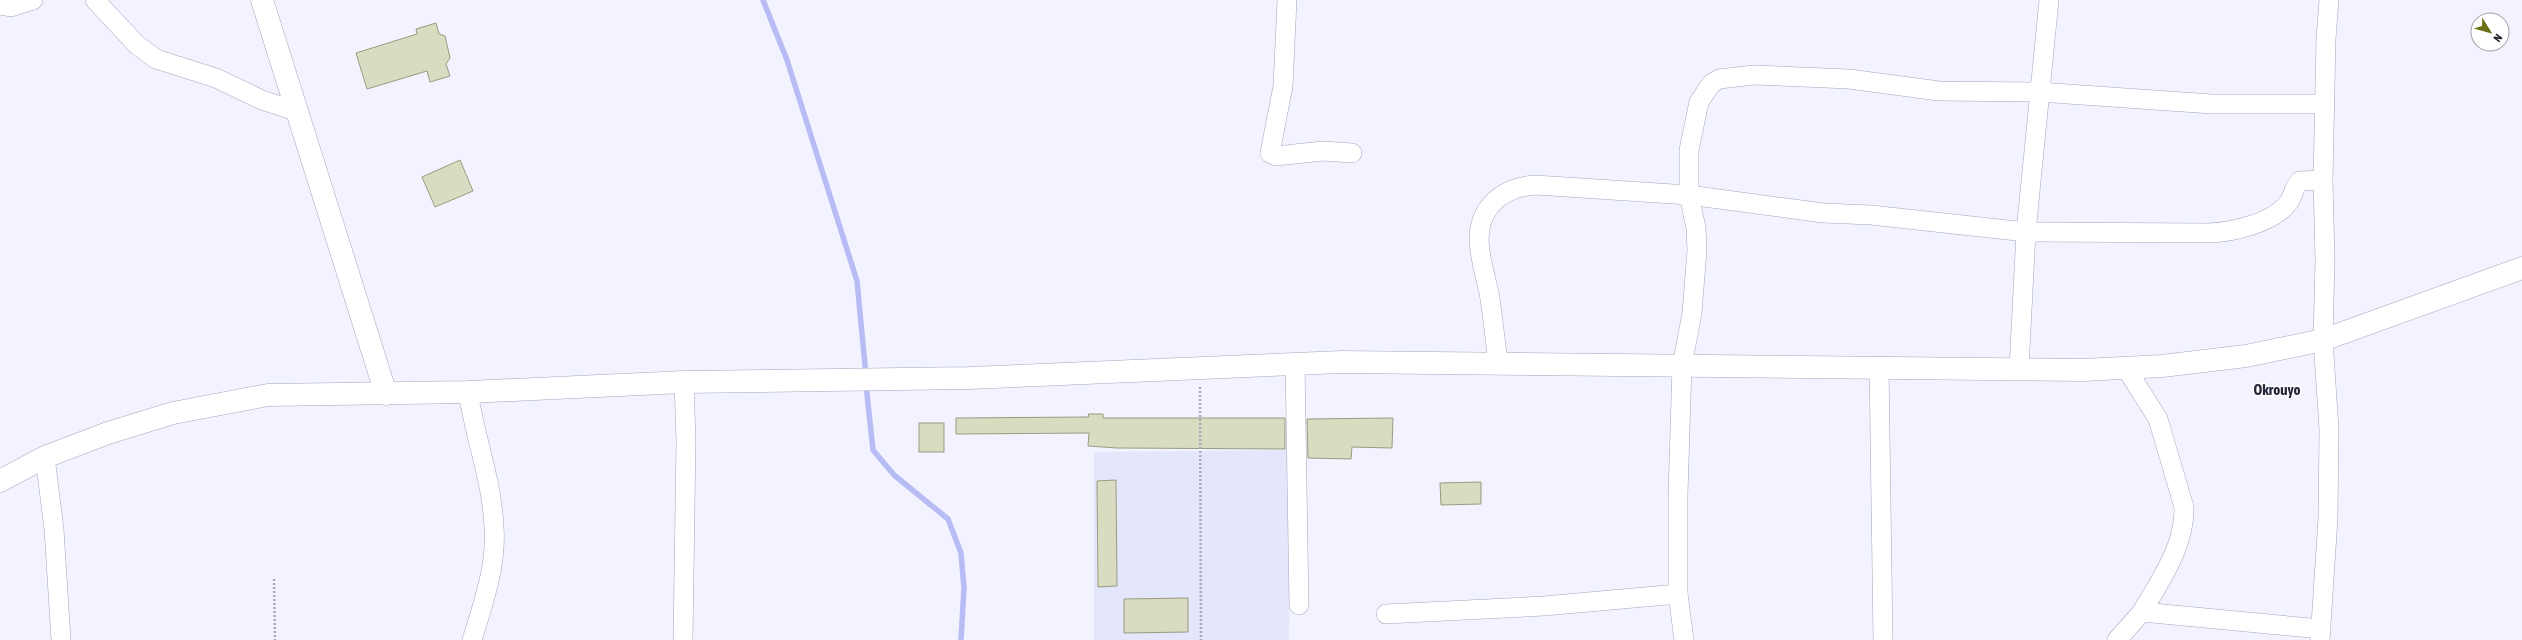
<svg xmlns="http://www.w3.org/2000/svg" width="2522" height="640" viewBox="0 0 2522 640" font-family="'Asap Condensed',sans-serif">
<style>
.built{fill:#e4e6fb}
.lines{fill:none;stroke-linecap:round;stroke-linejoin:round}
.stream{stroke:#b8bcf5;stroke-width:5.5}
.building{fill:#d9dcc1;stroke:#999b81}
.street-casing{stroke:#a3a6bf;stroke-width:20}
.secondary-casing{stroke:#a3a6bf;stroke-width:23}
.path{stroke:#a9aab5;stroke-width:2.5;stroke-dasharray:2 2;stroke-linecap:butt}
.street{stroke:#fff;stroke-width:19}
.secondary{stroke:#fff;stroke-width:22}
.labels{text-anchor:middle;stroke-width:3;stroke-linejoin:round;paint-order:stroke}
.district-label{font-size:15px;font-weight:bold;fill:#26273b;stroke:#fff}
</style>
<rect width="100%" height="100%" fill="#f2f3fe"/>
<polygon class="built" points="1290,450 1289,640 1094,640 1094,452"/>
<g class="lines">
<g class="stream">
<polyline points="763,0 787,60 857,281 866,376"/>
<polyline points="866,385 873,450 894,475 948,519 961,553 964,588 961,640"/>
</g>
</g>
<g class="building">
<polygon points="436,23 439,34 445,36 450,58 446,64 450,76 430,82 427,71 367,89 356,53 417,34 416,29"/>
<polygon points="460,160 473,191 435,207 422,177"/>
<polygon points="1088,414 1103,414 1103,418 1285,418 1285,449 1117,448 1088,446 1089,433 956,434 956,418 1089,417"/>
<polygon points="1393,418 1392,448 1352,447 1351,459 1308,458 1307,419"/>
<rect x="919" y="423" width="25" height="29"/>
<polygon points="1116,480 1117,586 1098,587 1097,481"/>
<polygon points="1481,482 1481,504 1441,505 1440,483"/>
<polygon points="1188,598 1188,632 1124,633 1124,599"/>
</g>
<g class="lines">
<defs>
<g id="street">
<polyline points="95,0 137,45 156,59 216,78 262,100 296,111"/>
<polyline points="1287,0 1283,86 1270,153 1276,156 1323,151 1352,153"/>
<polyline points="0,5 11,7 33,0"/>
<polyline points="1295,363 1299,605"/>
<path d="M1498 363C1495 340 1493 316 1489 293 1486 279 1482 265 1480 251 1474 212 1498 188 1535 185L1689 195 1823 213 1871 215 2026 232 2209 233C2233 232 2273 223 2288 203 2294 196 2293 187 2300 181L2323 180"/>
<polyline points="1879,366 1883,640"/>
<path d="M2126 368 2158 419 2184 507C2185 546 2161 579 2142 612"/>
<polyline points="2019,369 2026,232 2049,0"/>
<path d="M468 392C475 437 492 481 494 527 497 565 483 604 472 640"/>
<polyline points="45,457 54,529 61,640"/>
<polyline points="1386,614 1544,606 1678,594"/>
<polyline points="683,640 686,440 684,382"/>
<polyline points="1684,640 1678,594 1678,494 1682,366 1692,313 1697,250 1696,228 1689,195 1689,150 1699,102 1711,84 1719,79 1754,75 1849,79 1939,91 2039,92 2212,104 2325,104"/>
<polyline points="2117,640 2142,612 2321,629"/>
<polyline points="2320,640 2328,518 2329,429 2323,340 2325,260 2323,180 2326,39 2329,0"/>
</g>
<g id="secondary">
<polyline points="262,0 386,394"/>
<polyline points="0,481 45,457 108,433 173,413 268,395 468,392 684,382 969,378 1342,362 2083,370 2162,366 2246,356 2323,340 2522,268"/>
</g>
</defs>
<use href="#street" class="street-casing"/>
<use href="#secondary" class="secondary-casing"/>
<g class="path">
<polyline points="1200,387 1201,640"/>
<polyline points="274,579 275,640"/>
</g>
<use href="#street" class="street"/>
<use href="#secondary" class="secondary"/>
</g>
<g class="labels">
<g class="district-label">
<text x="2277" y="395">Okrouyo</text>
</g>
</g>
<g transform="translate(2490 32) rotate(127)"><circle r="19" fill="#ffffff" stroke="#a5a5a9"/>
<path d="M0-3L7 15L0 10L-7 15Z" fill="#6b6f14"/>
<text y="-6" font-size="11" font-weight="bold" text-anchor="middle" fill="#1e1f28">N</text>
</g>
</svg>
